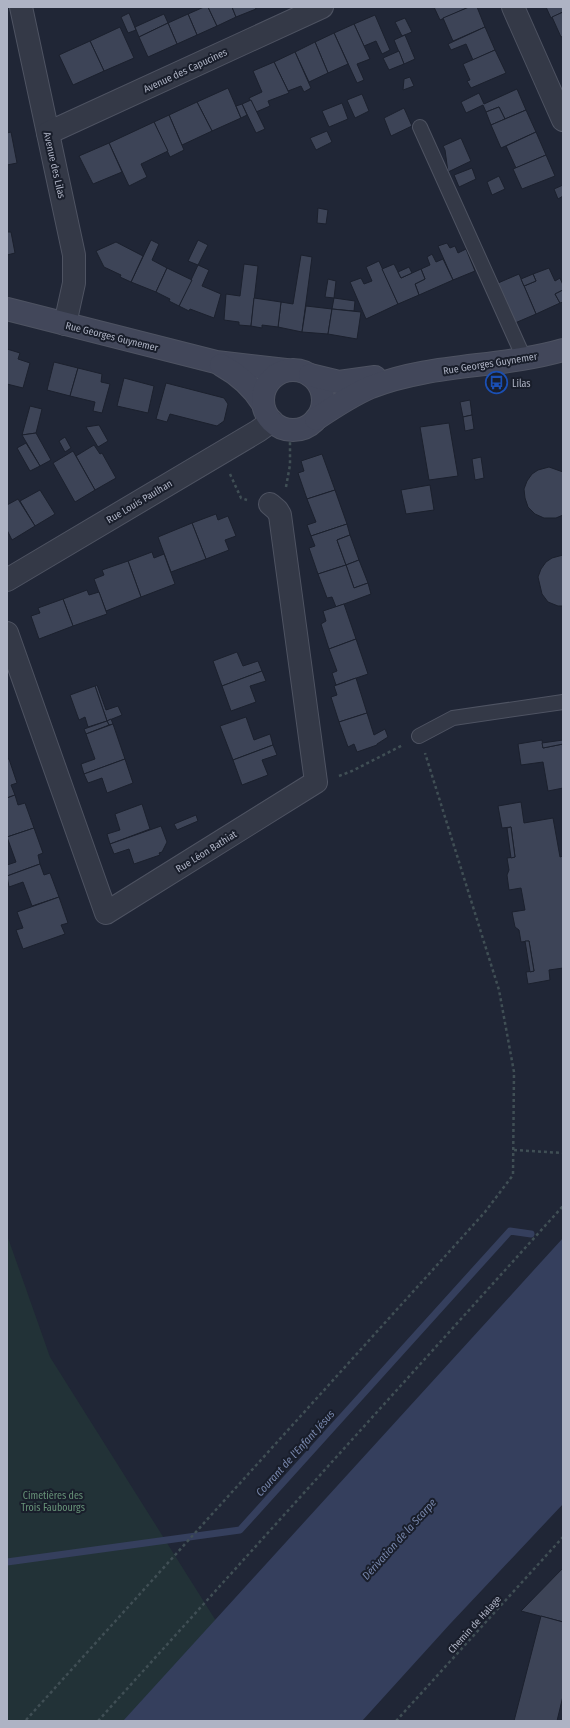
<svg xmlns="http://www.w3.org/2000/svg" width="570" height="1728" viewBox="0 0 570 1728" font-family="'Fira Sans Condensed',sans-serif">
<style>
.green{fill:#223237}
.water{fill:#353f5d}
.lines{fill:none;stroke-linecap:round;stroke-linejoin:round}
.stream{stroke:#353f5d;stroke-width:7}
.building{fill:#3d4457;stroke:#1b202d}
.service-casing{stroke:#4e5362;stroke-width:16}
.minor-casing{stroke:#4e5362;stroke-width:24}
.secondary-casing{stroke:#4e5362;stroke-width:24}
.path{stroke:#404f55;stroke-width:2.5;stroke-dasharray:3 3;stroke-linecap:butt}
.service{stroke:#343947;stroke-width:14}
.minor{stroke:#343947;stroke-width:22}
.secondary{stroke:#42475a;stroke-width:22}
.labels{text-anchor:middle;stroke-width:4;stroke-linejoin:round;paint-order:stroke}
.street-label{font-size:10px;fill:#aeb3c4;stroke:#191e2b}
.poi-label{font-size:10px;fill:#aeb3c4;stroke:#191e2b;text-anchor:start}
.park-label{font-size:10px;fill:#679378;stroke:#191e2b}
.water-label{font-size:11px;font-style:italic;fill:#7786ab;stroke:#191e2b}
</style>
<rect width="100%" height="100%" fill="#202636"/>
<polygon class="green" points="7,1235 50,1357 279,1721 7,1721"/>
<polygon class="water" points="563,1238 563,1504 450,1624 362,1721 123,1721"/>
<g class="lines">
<polyline class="stream" points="7,1562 240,1530 510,1231 531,1234"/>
</g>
<g class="building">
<polygon points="204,7 208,7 217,26 197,35 188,14"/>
<polygon points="208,7 232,7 236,17 217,26"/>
<polygon points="232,7 255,7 256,9 236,17"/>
<polygon points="434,7 469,7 440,20"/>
<polygon points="469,7 477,7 485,27 453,41 443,18"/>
<polygon points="546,7 563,7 563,12 551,18"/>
<polygon points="563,12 563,36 561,37 552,17"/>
<polygon points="129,13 136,30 128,33 121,17"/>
<polygon points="164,14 168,23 139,37 135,27"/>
<polygon points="188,14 197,35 177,44 168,23"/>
<polygon points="375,15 390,50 382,54 376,41 364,46 354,24"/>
<polygon points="405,18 412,32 402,36 395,22"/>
<polygon points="168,23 177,44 148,57 139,37"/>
<polygon points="354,24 370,59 357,64 364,80 357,83 334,33"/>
<polygon points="120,27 134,58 104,71 90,41"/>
<polygon points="485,27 495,50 473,60 466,44 451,50 448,44"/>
<polygon points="334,33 348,64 328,73 315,42"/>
<polygon points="405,35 415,59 404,64 394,40"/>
<polygon points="90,41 104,71 73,85 59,55"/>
<polygon points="315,42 328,73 309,82 295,52"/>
<polygon points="495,50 506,73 471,88 467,81 470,80 463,64"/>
<polygon points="399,51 404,64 389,70 383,58"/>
<polygon points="295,52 311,88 304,92 301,86 288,91 274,62"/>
<polygon points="274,62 289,93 268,101 270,106 256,112 249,98 262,92 253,71"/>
<polygon points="410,77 414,86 403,90 404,79"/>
<polygon points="228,88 241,118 212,131 197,102"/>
<polygon points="517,89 526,110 505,119 499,107 486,112 483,105 466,113 461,102 479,93 484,104"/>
<polygon points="362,94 369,111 355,118 347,100"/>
<polygon points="251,100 265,129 256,133 242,104"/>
<polygon points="197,102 212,131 182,145 169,115"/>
<polygon points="342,103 348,119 329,127 322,111"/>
<polygon points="242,104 247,115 241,118 236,106"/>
<polygon points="499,107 505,119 491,125 486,112"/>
<polygon points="404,108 412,126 391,136 384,118"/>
<polygon points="526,110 536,132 501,148 491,125"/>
<polygon points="169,115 184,150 170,157 154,122"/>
<polygon points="154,122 168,151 141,164 147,177 129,186 109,143"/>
<polygon points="327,131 332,142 316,150 310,138"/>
<polygon points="11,132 17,163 7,165 7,133"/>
<polygon points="536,132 546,155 516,168 506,146"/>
<polygon points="461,138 471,161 448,172 445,150 443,146"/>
<polygon points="109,143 122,172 93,184 79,156"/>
<polygon points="546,155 555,176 522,189 513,169"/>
<polygon points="472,168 476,179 459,187 454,175"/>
<polygon points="499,176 505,189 492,195 487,182"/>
<polygon points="563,185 563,196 558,199 554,189"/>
<polygon points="318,208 328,210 326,224 317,223"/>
<polygon points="7,232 11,232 15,253 7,255"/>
<polygon points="151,240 159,244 152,260 167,268 156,292 131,282"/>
<polygon points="198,240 208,245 198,265 188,261"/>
<polygon points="116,242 143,256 131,282 120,277 121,275 104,267 96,251"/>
<polygon points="447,243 450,248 455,246 458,253 466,249 475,271 453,280 438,246"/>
<polygon points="432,254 436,262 443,259 453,280 419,295 415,284 425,279 421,269 430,265 427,257"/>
<polygon points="301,255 312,257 302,332 278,327 281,302 293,304"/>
<polygon points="379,261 398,304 366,319 350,282 361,278 364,284 372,281 366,267"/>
<polygon points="244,264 258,266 251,326 239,325 239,322 224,320 226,294 240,296"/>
<polygon points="394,264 401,278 421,269 425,279 415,284 419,295 398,304 382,269"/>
<polygon points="198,265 209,270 202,286 221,294 214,318 190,309 189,311 179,306"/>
<polygon points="409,267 412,273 401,278 398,272"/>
<polygon points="167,268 192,280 179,306 169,301 170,299 156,292"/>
<polygon points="549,268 555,281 560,278 563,285 563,290 555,294 560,303 536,314 524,286 536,281 533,274"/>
<polygon points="519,274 536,314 515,323 498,283"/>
<polygon points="533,274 536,281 524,286 521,279"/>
<polygon points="328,279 336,281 334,298 325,297"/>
<polygon points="563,290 563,302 560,303 555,294"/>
<polygon points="254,298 281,302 278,327 262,325 262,328 251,326"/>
<polygon points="334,298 355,301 354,311 332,309"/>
<polygon points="306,306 332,309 328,334 302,332"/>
<polygon points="332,309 361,312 357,339 328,334"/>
<polygon points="7,349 20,353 18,359 30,363 23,388 7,384"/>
<polygon points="54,362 78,368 70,396 47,390"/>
<polygon points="78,368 102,374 101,382 110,384 102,413 93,411 95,402 70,396"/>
<polygon points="124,378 154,386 148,413 117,406"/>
<polygon points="166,383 224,398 228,404 224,421 217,426 170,414 167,422 156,419"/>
<polygon points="470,400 472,415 463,417 460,402"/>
<polygon points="30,406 42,409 36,433 22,435"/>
<polygon points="472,415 474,429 465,431 463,417"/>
<polygon points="449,423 458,476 429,480 420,427"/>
<polygon points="99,425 108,441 98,447 86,427"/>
<polygon points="36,433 51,460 40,466 22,435"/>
<polygon points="65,437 71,448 65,452 59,441"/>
<polygon points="26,443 40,466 30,471 17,448"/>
<polygon points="94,445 100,454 102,453 116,478 95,490 76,456"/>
<polygon points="73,451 95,490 75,502 53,463"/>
<polygon points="322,454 335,490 307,499 298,473 304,471 301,461"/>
<polygon points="481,457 484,478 475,480 472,459"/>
<polygon points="549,467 563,472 563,515 556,518 544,518 535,514 528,507 525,498 524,489 527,481 532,474 538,470"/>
<polygon points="430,485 434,510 406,514 401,490"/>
<polygon points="40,490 55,514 35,526 20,501"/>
<polygon points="335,490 347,524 311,536 307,525 316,522 307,499"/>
<polygon points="18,499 35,526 12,540 7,530 7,505"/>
<polygon points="216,514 218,520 228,516 236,536 225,540 229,550 206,559 192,523"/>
<polygon points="192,523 206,559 171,572 158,537"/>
<polygon points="347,524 350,535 337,540 346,565 318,574 309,548 315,546 311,536"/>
<polygon points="350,535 359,560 346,565 337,540"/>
<polygon points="152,552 154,558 164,554 175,584 141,597 128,561"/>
<polygon points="563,555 563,606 558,606 548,602 542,594 538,577 541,569 546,562 552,558"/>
<polygon points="359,560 368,583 354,588 346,565"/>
<polygon points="128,561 141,597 106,611 94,579 104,575 102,570"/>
<polygon points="346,565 354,588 368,583 371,594 336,607 332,597 327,598 318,574"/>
<polygon points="87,590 89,595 99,592 107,614 73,626 63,599"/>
<polygon points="63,599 73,626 39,639 31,616 40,613 38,608"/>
<polygon points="344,604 356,639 329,649 321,624 326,621 323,611"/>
<polygon points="356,639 368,674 336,685 332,673 337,671 329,649"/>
<polygon points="237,652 243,666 258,661 262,671 222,686 213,661"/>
<polygon points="262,671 266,681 250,686 256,702 231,711 222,686"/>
<polygon points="356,678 367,713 339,722 331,697 337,695 334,686"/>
<polygon points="97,685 106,710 118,706 122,715 107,721 95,686"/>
<polygon points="95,686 107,721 88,727 85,717 79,720 70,695"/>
<polygon points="367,713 374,735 385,729 388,737 377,744 377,745 357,752 354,744 348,747 339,722"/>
<polygon points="246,717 254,740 270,734 273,745 233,760 220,726"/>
<polygon points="111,719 113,724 109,725 107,721"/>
<polygon points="107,721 109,725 86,734 84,729"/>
<polygon points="113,724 125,759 84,774 81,764 95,759 86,734"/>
<polygon points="542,740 543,748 563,744 563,788 548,791 543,762 521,765 518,744"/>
<polygon points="563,740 563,744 543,748 542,743"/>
<polygon points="273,745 277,755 262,760 268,775 242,785 233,760"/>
<polygon points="7,759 9,759 17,783 11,785 15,795 7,798"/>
<polygon points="125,759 133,783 107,793 102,778 88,783 84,774"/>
<polygon points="15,795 18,805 25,803 34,828 7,837 7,798"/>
<polygon points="521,802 524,823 553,818 560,857 563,856 563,968 549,970 550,980 528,984 526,972 534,971 529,941 521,942 519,930 515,927 512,912 525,910 521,888 509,890 507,875 509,870 507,858 515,857 511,827 502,828 498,806"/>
<polygon points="142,804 150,829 110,844 107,834 120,830 115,814"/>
<polygon points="196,815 198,821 177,830 174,824"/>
<polygon points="161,826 167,842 162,852 159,853 160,855 134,864 129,849 114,854 110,844"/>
<polygon points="511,827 515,857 511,858 507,828"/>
<polygon points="34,828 43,853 38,855 40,864 7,876 7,865 16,862 7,837"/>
<polygon points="40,864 44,875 50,873 59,897 32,906 23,882 9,887 7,876"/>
<polygon points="59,897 68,923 61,925 65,934 23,949 16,930 23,928 17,912"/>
<polygon points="525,941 529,941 534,971 530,972"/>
<polygon points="563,1568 563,1622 521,1611"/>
<polygon points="541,1616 563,1622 563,1696 557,1721 514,1721"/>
</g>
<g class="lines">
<defs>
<g id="service">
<polyline points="420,127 524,358"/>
<polyline points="419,736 453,718 563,702"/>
</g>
<g id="minor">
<polyline points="21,7 74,255 74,283 65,324"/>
<polyline points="513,7 563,120"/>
<polyline points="48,133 322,7"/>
<polyline points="7,580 258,431 272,421"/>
<polyline points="7,633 106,913 316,782 280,515 277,510 270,504"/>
</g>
<g id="secondary">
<polyline points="7,309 216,362 286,370"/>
<path d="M221 365C239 375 252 386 263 404"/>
<circle cx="293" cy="400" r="30"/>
<polyline points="310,375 339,382 375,377"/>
<path d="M316 419C334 407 352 395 371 387 432 363 501 368 563 350"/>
</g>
</defs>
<use href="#service" class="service-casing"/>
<use href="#minor" class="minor-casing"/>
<use href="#secondary" class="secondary-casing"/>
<g class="path">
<polyline points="230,474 241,498 247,500"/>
<polyline points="286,487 290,465 290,436"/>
<polyline points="339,776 352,771 403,745"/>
<polyline points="514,1150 563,1153"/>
<polyline points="26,1720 485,1212 513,1175 514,1072 499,990 425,753"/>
<polyline points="98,1721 563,1206"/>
<polyline points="396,1721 563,1537"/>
</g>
<use href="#service" class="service"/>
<use href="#minor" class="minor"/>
<use href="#secondary" class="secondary"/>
</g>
<defs>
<symbol id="bus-ring" viewBox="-11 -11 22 22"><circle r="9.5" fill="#191e2b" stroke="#1a4fb4" stroke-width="1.5"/><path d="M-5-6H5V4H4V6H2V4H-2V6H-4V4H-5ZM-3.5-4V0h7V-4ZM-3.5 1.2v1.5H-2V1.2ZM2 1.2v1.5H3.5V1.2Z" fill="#1a4fb4"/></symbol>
</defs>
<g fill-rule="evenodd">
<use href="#bus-ring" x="484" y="370" width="25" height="25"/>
</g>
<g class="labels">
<g class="street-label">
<text transform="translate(185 70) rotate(-25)" y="4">Avenue des Capucines</text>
<text transform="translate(55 165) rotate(77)" y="4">Avenue des Lilas</text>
<text transform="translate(112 336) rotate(14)" y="4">Rue Georges Guynemer</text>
<text transform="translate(490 363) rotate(-9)" y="4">Rue Georges Guynemer</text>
<text transform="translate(139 501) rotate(-31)" y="4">Rue Louis Paulhan</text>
<text transform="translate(206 851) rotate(-32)" y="4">Rue Léon Bathiat</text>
<text transform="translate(474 1624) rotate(-48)" y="4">Chemin de Halage</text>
</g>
<g class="poi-label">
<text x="512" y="387">Lilas</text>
</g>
<g class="park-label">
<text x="53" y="1499">Cimetières des<tspan x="53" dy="12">Trois Faubourgs</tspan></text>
</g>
<g class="water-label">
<text transform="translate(295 1453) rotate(-48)" y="4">Courant de l'Enfant Jésus</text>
<text transform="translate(399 1539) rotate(-48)" y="4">Dérivation de la Scarpe</text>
</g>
</g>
<rect width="570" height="1728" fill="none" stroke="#aeb3c4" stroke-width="16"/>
</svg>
